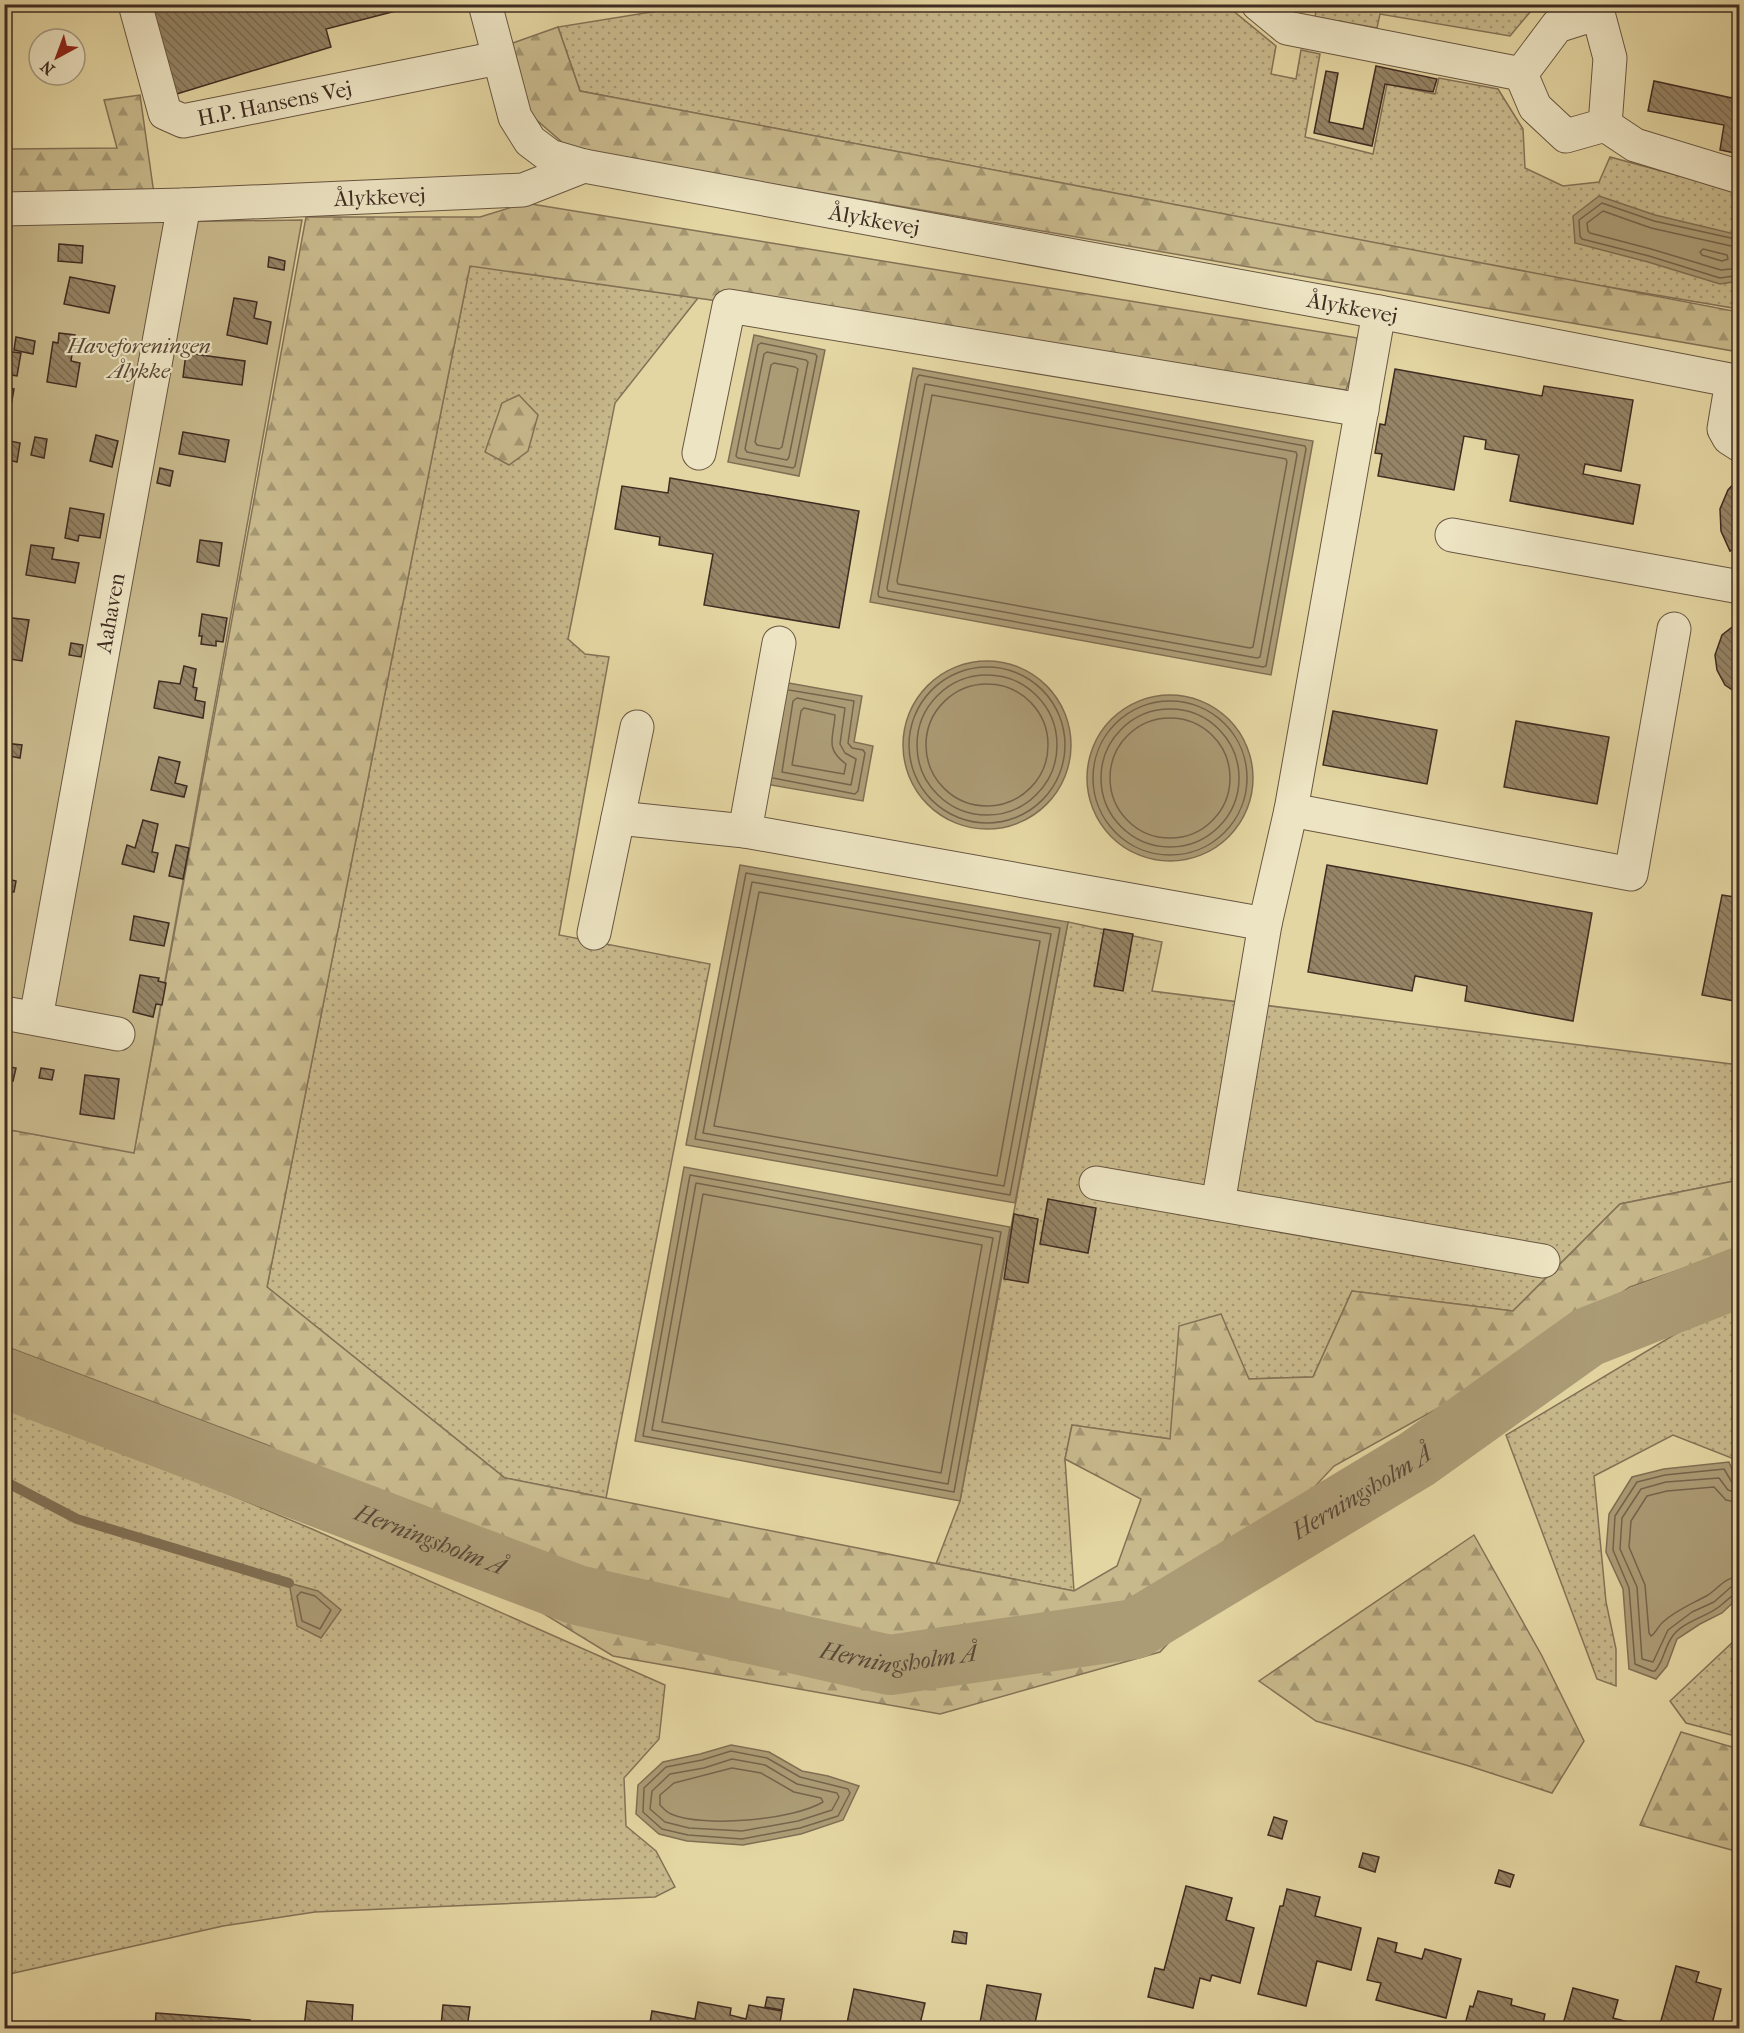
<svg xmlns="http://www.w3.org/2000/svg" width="1744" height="2033" viewBox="0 0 1744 2033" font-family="'IM FELL French Canon',serif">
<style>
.grass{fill:url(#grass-dots);stroke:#847257;stroke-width:1.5}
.forest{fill:url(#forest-firs);stroke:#847257;stroke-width:1.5}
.garden{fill:#c8b98c;stroke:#847257;stroke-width:1.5}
.water{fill:#ac9c76;stroke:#806f54;stroke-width:1.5}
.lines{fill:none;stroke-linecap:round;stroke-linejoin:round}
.shore{stroke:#76644c;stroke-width:1.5}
.stream{stroke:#806f54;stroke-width:10}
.river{stroke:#ac9c76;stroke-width:60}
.building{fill:url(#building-back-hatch);stroke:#3f2c22;stroke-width:1.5}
.minor-casing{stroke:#685642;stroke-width:35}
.minor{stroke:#ede4c3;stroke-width:33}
.labels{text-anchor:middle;stroke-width:4.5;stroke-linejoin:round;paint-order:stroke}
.street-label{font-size:22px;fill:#3f2c22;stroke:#ede4c3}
.park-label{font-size:22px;font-style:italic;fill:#5a4837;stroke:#ede4c3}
.water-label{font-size:24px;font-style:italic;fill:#5a4837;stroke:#ede4c3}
</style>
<defs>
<pattern id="grass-dots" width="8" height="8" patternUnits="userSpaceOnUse" patternTransform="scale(1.5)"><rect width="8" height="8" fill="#c8b98c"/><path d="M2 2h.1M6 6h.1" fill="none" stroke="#a49772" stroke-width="1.8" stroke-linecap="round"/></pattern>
<pattern id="forest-firs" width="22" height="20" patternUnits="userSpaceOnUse" patternTransform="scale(1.5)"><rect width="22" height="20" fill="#c8b98c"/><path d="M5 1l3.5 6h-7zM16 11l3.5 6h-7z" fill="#a49772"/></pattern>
<pattern id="building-back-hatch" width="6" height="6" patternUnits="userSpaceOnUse" patternTransform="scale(1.5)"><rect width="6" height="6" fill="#958465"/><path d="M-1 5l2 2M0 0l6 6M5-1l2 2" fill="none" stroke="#7b6c53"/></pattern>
</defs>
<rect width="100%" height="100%" fill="#e4d6a2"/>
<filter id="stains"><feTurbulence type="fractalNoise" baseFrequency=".00333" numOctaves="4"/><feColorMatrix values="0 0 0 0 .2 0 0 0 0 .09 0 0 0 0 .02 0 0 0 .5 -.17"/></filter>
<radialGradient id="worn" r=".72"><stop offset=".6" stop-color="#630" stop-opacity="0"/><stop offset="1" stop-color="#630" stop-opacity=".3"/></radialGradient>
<g class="grass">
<polygon points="701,4 1226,5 1276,46 1271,74 1296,79 1301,50 1320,54 1305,137 1373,154 1387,84 1435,94 1439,78 1498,89 1523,129 1525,168 1563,186 1599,182 1610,157 1739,192 1739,309 1567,280 580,91 558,27"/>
<polygon points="1317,5 1536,5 1510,36 1380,14 1377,28 1315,17"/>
<polygon points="470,265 698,298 615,403 568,639 585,654 609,657 559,935 710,964 606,1498 505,1478 267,1287"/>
<polygon points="1068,922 1162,942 1152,991 1739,1065 1739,1180 1620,1204 1513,1311 1352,1291 1313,1377 1249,1379 1171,1439 1072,1425 1065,1459 1074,1591 936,1564 960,1501"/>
<polygon points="1739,1310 1739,1461 1673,1435 1594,1476 1606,1602 1616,1649 1616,1686 1597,1679 1506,1435 1714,1311"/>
<polygon points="4,1400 312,1529 665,1685 659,1739 624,1778 626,1826 656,1851 675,1887 655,1897 315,1912 223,1926 5,1975"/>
<polygon points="1739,1630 1739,1737 1686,1723 1670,1701 1736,1639"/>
</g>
<g class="forest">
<polygon points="558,27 580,91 1739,312 1739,352 570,149 525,110 510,44"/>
<polygon points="140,95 154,194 5,195 4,134 9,149 117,148 104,100"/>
<polygon points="525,203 1364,339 1346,390 470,266 267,1287 505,1478 1074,1591 1117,1566 1141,1499 1065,1459 1072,1425 1170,1439 1179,1326 1221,1314 1249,1379 1313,1377 1352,1291 1513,1311 1620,1204 1739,1180 1739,1249 1630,1287 1505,1371 1334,1466 1160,1652 940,1714 613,1656 267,1445 5,1346 4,1129 134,1152 306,217 480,217"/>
<polygon points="519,395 538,415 528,451 509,465 485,452 502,403"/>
<polygon points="1474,1535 1542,1656 1584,1741 1552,1793 1469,1766 1316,1721 1259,1681"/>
<polygon points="1681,1732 1739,1749 1739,1852 1640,1825"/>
</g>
<polygon class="garden" points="302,220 134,1153 5,1129 4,224"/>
<g class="water">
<polygon points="1599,196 1655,215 1739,235 1739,281 1720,284 1648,262 1575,243 1573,216"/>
<polygon points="754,335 825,350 799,476 728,462"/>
<polygon points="913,368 1313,441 1271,675 870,602"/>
<circle cx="987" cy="745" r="84"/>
<polygon points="783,682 862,696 854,742 873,746 863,801 765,784"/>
<circle cx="1170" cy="778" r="83"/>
<polygon points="740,865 1068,922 1015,1203 686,1145"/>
<polygon points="684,1167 1010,1227 960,1501 635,1441"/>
<polygon points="1729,1462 1739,1486 1739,1597 1722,1613 1700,1624 1677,1639 1667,1666 1656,1679 1629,1669 1623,1589 1606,1552 1609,1514 1632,1477 1664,1469"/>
<polygon points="289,1583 318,1591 341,1610 321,1638 297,1626"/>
<polygon points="731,1745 769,1752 802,1771 828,1776 859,1786 843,1820 801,1834 743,1845 687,1841 659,1834 636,1814 638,1785 663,1762 700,1754"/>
</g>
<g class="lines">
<g class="shore">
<polyline points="1740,240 1654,221 1602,203 1579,220 1580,236 1582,239 1649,256 1720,278 1740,275"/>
<polyline points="1740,248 1651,228 1603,211 1587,223 1588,231 1590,233 1651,249 1721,270 1740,268"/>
<polygon points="1703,249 1727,255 1728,259 1722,261 1702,255 1700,252"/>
<polygon points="761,343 815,354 817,356 795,466 793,468 738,458 736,456 758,345"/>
<polygon points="767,352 806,360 808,362 789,457 787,460 747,452 745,449 764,354"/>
<polygon points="774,363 795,367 798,369 782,447 779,449 757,445 755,442 771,365"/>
<polygon points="919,375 1305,446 1306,449 1266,666 1263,667 879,597 878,594 917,378"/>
<polygon points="925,384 1296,452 1297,455 1260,657 1257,658 888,591 887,588"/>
<polygon points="932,395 1286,459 1287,462 1253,647 1250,648 898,584 897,581"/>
<circle cx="987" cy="745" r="78"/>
<circle cx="987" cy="745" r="70"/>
<circle cx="987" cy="745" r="61"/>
<polygon points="797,698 845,708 840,744 845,753 856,759 851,785 782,772 793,701"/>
<circle cx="1170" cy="778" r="77"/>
<path d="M804 708 835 715C834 737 824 748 846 764L844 774 792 765 801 711Z"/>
<circle cx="1170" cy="778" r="69"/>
<circle cx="1170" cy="778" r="60"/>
<polyline points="773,778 855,794 858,791 865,753 863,750 852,748 848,743 854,701 789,690"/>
<polygon points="746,873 1060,928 1010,1195 695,1139"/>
<polygon points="752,882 1051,934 1004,1186 703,1133"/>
<polygon points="759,892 1040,941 997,1176 714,1126"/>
<polygon points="690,1175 1001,1232 954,1492 643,1436"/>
<polygon points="696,1183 993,1238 948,1484 652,1430"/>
<polygon points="703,1194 982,1245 941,1473 662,1422"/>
<path d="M1740 1486 1733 1484 1724 1469 1665 1475 1637 1482 1615 1516 1613 1550 1629 1588 1635 1664 1652 1671H1655C1664 1661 1664 1648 1672 1637 1681 1622 1707 1617 1720 1606 1727 1601 1731 1594 1740 1593"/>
<polyline points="1740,1494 1728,1490 1719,1478 1666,1482 1641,1489 1622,1518 1620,1549 1637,1587 1642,1659 1653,1662 1668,1630 1692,1612 1714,1602 1731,1587 1740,1586"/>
<path d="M1740 1503 1726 1500 1714 1487 1667 1491 1647 1496 1631 1521 1629 1547 1645 1585 1649 1633 1651 1636C1656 1633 1658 1626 1663 1622 1676 1610 1692 1604 1708 1595 1719 1588 1724 1577 1740 1577"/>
<polygon points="301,1592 315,1596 331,1610 320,1629 302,1621 297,1596"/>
<polygon points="731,1751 767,1758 800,1777 848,1789 850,1793 838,1816 800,1828 742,1839 688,1835 662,1829 643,1812 644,1788 666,1767 702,1760"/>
<polygon points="732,1759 765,1765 797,1784 837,1793 839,1797 832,1810 798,1821 742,1831 689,1828 665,1822 650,1809 652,1791 670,1774 704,1768"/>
<path d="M732 1768 761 1773 794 1792 821 1798 823 1802C793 1820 703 1828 671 1814 666 1812 663 1808 660 1805V1795L674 1783Z"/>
</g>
<polyline class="stream" points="4,1481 77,1519 289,1583"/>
<path class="river" id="s1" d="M4 1378 577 1595 890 1665 1135 1629 1417 1459 1588 1337 1740 1277"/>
</g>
<g class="building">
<polygon points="145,4 423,4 326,29 331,47 170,96"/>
<polygon points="1740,62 1740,154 1720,150 1724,125 1648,111 1654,81 1732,98"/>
<polygon points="1376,66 1437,79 1433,92 1385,84 1372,146 1314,133 1326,71 1338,73 1329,122 1363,129"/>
<polygon points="59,244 83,246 82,263 58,261"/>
<polygon points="269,257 285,261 284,270 268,267"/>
<polygon points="70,277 115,286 109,313 64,304"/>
<polygon points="234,298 257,302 254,318 271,322 267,344 227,335"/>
<polygon points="59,333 75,335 71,361 80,363 76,387 47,382 53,342 58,343"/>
<polygon points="16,337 35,341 33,354 14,350"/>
<polygon points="4,351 21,353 17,376 4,374"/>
<polygon points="186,353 245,361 242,385 183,377"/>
<polygon points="1395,369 1542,396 1544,386 1633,400 1621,471 1585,464 1583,474 1640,485 1633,524 1510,501 1519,455 1485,449 1486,440 1464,436 1454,490 1378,476 1382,454 1375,453 1380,424 1385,425"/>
<polygon points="4,388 14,389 11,406 4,405"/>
<polygon points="183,432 229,440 225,462 179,454"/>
<polygon points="96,435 118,441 112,467 90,461"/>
<polygon points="35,437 47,439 44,458 31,455"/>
<polygon points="5,440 20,443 17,462 4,459"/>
<polygon points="160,468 173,471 170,486 157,483"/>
<polygon points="1740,477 1740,544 1730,551 1721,531 1720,509 1728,490"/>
<polygon points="670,478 859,511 839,628 704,605 713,554 659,545 660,537 615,529 622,486 668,493"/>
<polygon points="70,508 104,514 100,538 79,535 78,541 65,538"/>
<polygon points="200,540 222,543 219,566 197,562"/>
<polygon points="31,545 54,548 52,559 79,563 75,583 26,575"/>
<polygon points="202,614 227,618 223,642 216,641 216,646 201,644 202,636 199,636"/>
<polygon points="4,617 29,620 22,661 4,658"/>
<polygon points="1740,621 1740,695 1725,685 1717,670 1715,655 1722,635"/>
<polygon points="71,643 83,645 81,657 69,655"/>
<polygon points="184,666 196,669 193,687 197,688 195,700 205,702 203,718 154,708 159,681 180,684"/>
<polygon points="1333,711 1437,730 1427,784 1323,765"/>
<polygon points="1516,721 1609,737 1597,804 1504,787"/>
<polygon points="4,743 22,745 20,758 4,755"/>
<polygon points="159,757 180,762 175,783 187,786 184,797 151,790"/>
<polygon points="143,820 158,824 152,852 158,853 154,872 122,864 127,845 135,848"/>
<polygon points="176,845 189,848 183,879 169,876"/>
<polygon points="1327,865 1592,913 1573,1021 1465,1001 1467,986 1415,976 1412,991 1308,972"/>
<polygon points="4,878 16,881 14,892 4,891"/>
<polygon points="1722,895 1740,898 1740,1002 1702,995"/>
<polygon points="134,916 169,923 164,946 130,940"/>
<polygon points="1104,929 1133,934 1123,991 1094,986"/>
<polygon points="140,975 159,978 158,981 166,983 162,1005 156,1004 153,1017 133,1012"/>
<polygon points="4,1066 16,1068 13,1081 4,1079"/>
<polygon points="41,1068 54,1070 52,1080 39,1078"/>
<polygon points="85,1075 119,1079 114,1119 80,1114"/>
<polygon points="1048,1199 1096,1208 1088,1253 1040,1244"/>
<polygon points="1014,1214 1038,1219 1028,1283 1004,1279"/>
<polygon points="1274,1817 1287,1821 1282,1839 1268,1835"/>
<polygon points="1363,1853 1379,1857 1375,1872 1359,1867"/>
<polygon points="1499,1870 1514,1875 1510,1887 1495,1883"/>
<polygon points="1186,1886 1232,1898 1226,1920 1254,1928 1240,1983 1212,1975 1210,1981 1200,1978 1193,2008 1148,1997 1155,1968 1164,1970"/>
<polygon points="1287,1889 1320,1897 1315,1916 1361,1928 1351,1970 1317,1961 1306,2006 1258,1994 1280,1906 1283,1906"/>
<polygon points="954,1931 967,1933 966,1944 952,1942"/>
<polygon points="1378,1938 1397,1943 1395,1952 1422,1959 1425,1949 1461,1959 1446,2018 1376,2000 1381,1983 1367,1980"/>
<polygon points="1676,1966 1699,1972 1696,1982 1721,1989 1711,2028 1659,2028"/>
<polygon points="987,1985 1041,1994 1034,2028 979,2028"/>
<polygon points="1573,1988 1618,2000 1613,2018 1636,2024 1635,2028 1562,2028"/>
<polygon points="854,1989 925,2003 920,2024 927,2025 926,2028 846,2028"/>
<polygon points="1478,1991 1512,1999 1511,2005 1545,2014 1542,2028 1464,2028 1470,2006 1473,2007"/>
<polygon points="767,1997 784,1999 782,2010 765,2007"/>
<polygon points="307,2001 353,2005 352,2022 408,2028 304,2028"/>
<polygon points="698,2002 731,2008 730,2015 746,2019 749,2005 782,2011 779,2028 649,2028 652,2011 695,2019"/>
<polygon points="443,2005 470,2007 467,2028 436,2028 437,2026 441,2026"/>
<polygon points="156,2013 250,2020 250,2028 155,2028"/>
</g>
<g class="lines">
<defs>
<g id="minor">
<path id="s2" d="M135 4 165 113 183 121 498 58"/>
<path id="s3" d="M485 4 515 117 530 141 550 156 584 166 1379 312 1740 382"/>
<polyline points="1258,4 1287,28 1521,74"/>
<polyline points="1605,125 1610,58 1598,13 1557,26 1521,74 1535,107 1566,136 1605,125 1635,145 1740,177"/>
<path id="s4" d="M4 209 184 205 523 190 584 166"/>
<polyline points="1379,312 1291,810 1631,874 1674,629"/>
<polyline points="1732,381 1724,429 1729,438 1740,445"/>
<polyline points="699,453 729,306 1362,410"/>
<polyline points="1452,535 1740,587"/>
<polyline points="779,643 745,831 1265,924 1218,1204"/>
<polyline points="618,818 745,831"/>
<polyline points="1265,924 1291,810"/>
<polyline points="594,933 637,727"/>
<polyline points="4,1013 118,1034"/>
<path id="s5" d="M36 1018 184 205"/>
<polyline points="1096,1183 1543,1261"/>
</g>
</defs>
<use href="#minor" class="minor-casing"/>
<use href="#minor" class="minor"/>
</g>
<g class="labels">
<g class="street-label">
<text dy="8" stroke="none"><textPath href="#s2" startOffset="226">H.P. Hansens Vej</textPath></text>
<text dy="8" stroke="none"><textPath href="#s4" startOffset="376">Ålykkevej</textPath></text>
<text dy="8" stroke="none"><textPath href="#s3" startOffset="501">Ålykkevej</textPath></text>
<text dy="8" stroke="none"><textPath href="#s3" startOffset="987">Ålykkevej</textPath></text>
<text dy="8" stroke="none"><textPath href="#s5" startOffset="412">Aahaven</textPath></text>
</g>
<g class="park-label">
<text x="139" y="353">Haveforeningen<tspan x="139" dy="25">Ålykke</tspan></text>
</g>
<g class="water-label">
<text dy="8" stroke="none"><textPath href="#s1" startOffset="1446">Herningsholm Å</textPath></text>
<text dy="8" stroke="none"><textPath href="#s1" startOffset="456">Herningsholm Å</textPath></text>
<text dy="8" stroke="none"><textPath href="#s1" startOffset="942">Herningsholm Å</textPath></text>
</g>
</g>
<rect width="1744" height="2033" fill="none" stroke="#e4d6a2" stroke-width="24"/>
<rect x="6" y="6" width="1732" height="2021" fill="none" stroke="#3f2c22" stroke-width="3"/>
<rect x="12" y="12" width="1720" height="2009" fill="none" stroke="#3f2c22" stroke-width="1.5"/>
<g transform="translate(57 57) rotate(221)"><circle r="28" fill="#ede4c3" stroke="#a79a83" stroke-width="1.5"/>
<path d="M0-4.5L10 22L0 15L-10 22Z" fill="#8f2418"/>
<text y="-9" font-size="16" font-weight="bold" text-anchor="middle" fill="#3f2c22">N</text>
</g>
<rect width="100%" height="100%" filter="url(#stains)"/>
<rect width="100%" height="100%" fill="url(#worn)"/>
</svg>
